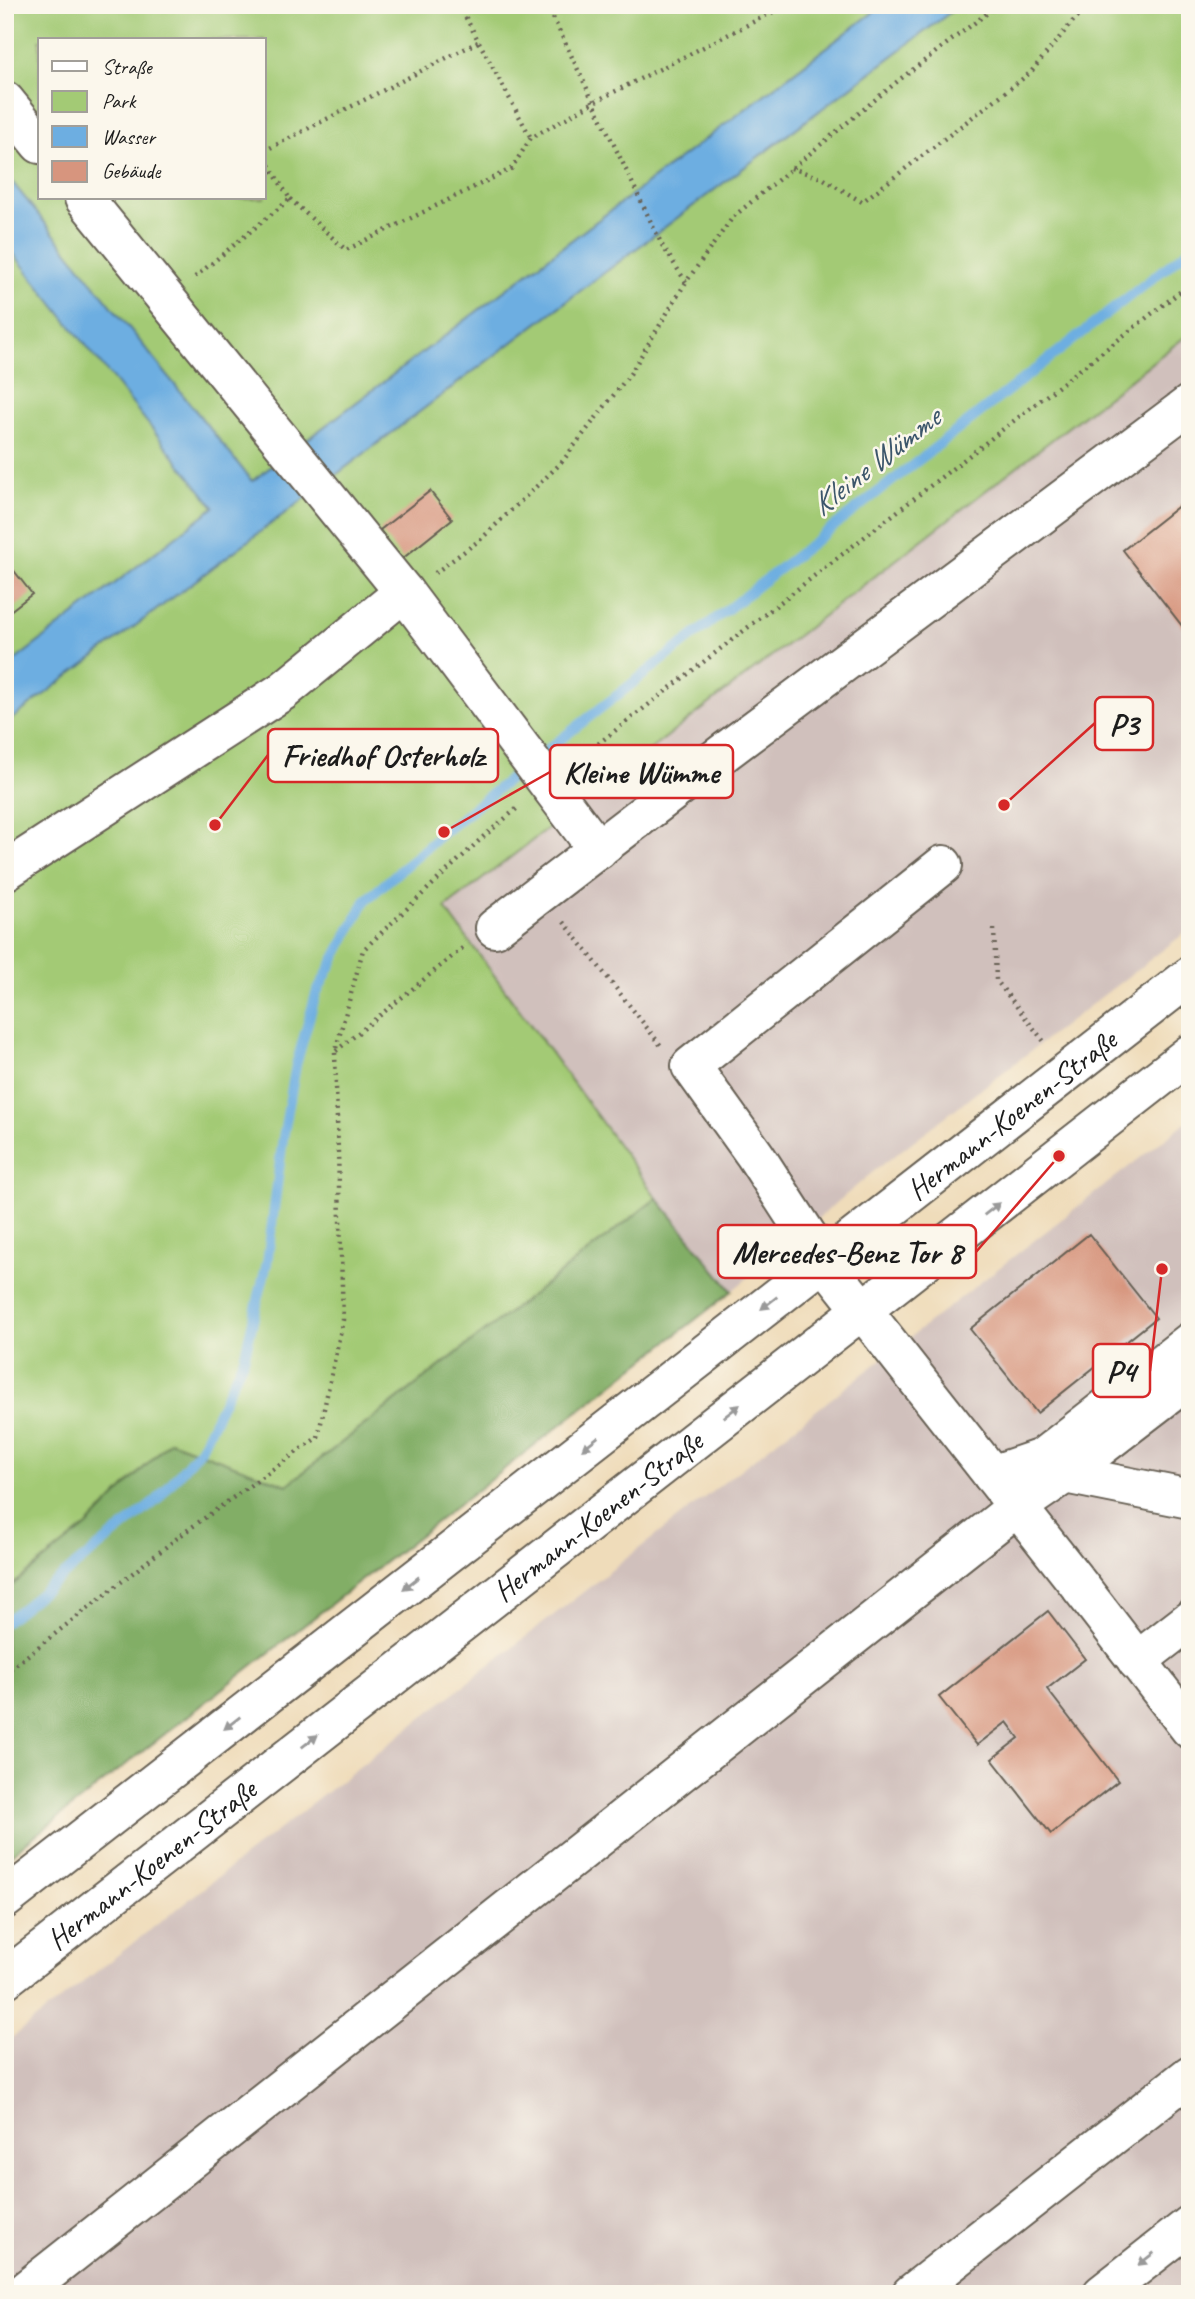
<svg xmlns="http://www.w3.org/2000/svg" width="1195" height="2299" viewBox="0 0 1195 2299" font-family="Caveat,sans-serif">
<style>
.industrial{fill:#d0c0bc}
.green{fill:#a3ca75;stroke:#607348;stroke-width:2;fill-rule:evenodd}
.forest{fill:#82ae66;stroke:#4f6541;stroke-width:2}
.water{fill:#6daee1;stroke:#44657e;stroke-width:2}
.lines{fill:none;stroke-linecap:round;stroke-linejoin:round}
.stream{stroke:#6daee1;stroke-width:10}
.building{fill:#d7957e}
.minor-casing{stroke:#665f53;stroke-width:42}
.major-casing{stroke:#665f53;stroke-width:42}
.path{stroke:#665f53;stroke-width:4.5;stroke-dasharray:2 5;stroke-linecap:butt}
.minor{stroke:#fff;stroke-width:38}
.major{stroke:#fff;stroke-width:38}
.oneway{fill:#999}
.labels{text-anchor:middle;stroke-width:5;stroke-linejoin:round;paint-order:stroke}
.street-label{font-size:30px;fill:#1c1c1c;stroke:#fbf7ec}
.water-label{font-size:32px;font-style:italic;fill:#3c566b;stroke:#fbf7ec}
.leader{fill:none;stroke:#d62828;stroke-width:2.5}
.callout-dot{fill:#d62828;stroke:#fbf7ec;stroke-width:2.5}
.callout{fill:#fbf7ec;stroke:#d62828;stroke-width:2.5}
.callout-label{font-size:32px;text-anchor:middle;font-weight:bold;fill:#1c1c1c}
</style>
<rect width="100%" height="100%" fill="#fbf7ec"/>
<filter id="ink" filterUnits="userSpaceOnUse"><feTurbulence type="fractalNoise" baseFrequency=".0143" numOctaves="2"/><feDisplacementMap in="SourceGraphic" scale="14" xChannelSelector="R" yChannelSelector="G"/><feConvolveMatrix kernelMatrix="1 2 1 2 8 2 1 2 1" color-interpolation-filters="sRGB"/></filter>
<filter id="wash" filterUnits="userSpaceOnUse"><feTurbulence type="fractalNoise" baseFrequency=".00686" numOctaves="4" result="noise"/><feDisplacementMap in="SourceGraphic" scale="28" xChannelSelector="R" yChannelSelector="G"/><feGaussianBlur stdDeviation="1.57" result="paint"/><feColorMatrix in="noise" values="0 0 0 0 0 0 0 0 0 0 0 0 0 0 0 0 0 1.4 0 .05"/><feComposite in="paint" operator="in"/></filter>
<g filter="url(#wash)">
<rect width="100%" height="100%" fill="#efdcba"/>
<g class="industrial">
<polygon points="1190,333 1190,929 873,1172 732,1291 657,1198 445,908"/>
<polygon points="1190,1119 1190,2294 5,2294 5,2043"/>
</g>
<path class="green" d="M5 5H1190V333L445 908 657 1198 287 1485 170 1441 87 1526 5 1591ZM40 40H264V198H40Z"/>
<polygon class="forest" points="657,1198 732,1291 5,1859 5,1591 87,1526 170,1441 287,1485"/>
<polygon class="water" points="883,5 960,5 5,724 5,668 214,507 5,243 5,173 252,481"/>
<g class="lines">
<polyline class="stream" points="5,1622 156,1501 201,1448 244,1358 267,1263 283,1138 296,1065 316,994 365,901 444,832 511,778 1190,249"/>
</g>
<g id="blocks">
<g class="building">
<polygon points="430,491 452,519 402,559 380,530"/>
<polygon points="1190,497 1190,636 1123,550"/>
<polygon points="5,559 32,594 5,615"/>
<polygon points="1089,1234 1156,1318 1037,1413 970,1329"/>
<polygon points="1048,1611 1085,1659 1047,1689 1118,1781 1051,1834 992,1759 1019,1738 1007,1722 977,1745 939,1697"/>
</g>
</g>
</g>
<g filter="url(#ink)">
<use href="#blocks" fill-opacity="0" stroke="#665f53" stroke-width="2"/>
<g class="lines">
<defs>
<g id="minor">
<polyline points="5,101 40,144"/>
<polyline points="84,198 404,592 598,850"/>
<polyline points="943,865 691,1066 755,1155 823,1260 1079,1585 1190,1729"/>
<polyline points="5,871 283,691 404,592"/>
<polyline points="495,928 726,751 1190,404"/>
<polyline points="1065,1474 1190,1499"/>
<polyline points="992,1475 1042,1458 1190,1342"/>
<polyline points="1137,1661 1190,1620"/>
<polyline points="21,2294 1017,1507 1065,1474 1190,1378"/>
<polyline points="911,2294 1190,2075"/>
<polyline points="1102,2294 1190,2225"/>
</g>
<g id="major">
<path id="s1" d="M5 1899 1190 976"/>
<path id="s2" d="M5 1979 1190 1054"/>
</g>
</defs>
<use href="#minor" class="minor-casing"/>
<use href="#major" class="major-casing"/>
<g class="path">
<polyline points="459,5 531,138"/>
<polyline points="547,5 662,245 686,282"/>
<polyline points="264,151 478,42"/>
<polyline points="791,168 824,179 862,202 1030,73 1074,20 1091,5"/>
<polyline points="290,199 346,250 511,169 531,138 594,102 773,12 769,5"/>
<polyline points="195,277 290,199 264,157"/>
<polyline points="435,573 481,539 561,463 630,374 686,282 733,217 899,80 998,5"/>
<polyline points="576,761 1190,284"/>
<polyline points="564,922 662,1047"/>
<polyline points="994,929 996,980 1046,1044"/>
<polyline points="336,1051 465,946"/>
<polyline points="5,1673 185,1532 318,1437 343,1320 335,1052 363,950 483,837 520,806"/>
</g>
<use href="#minor" class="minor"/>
<use href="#major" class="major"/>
</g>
<defs><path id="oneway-solid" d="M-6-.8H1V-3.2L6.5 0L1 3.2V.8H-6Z" transform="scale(1.75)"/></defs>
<g class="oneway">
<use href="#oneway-solid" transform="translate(992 1209) rotate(-38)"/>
<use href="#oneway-solid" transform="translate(769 1303) rotate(142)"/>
<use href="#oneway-solid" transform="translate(732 1411) rotate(-38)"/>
<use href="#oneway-solid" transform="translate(590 1443) rotate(142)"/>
<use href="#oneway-solid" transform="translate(411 1583) rotate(142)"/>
<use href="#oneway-solid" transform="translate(232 1723) rotate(142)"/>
<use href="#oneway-solid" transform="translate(310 1741) rotate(-38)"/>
<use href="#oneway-solid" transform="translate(1146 2259) rotate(142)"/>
</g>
</g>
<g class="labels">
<g class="street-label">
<text dy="10" stroke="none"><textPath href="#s1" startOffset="1276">Hermann-Koenen-Straße</textPath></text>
<text dy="10" stroke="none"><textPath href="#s2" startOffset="752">Hermann-Koenen-Straße</textPath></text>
<text dy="10" stroke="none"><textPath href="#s2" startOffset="186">Hermann-Koenen-Straße</textPath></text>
</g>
<g class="water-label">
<text transform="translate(875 461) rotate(-38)" y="11">Kleine Wümme</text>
</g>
</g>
<path class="leader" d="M1004 805L1095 723M215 825L268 755M444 832L550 772M1059 1156L976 1252M1162 1269L1150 1371"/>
<g class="callout-dot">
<circle cx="1004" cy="805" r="7"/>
<circle cx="215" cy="825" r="7"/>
<circle cx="444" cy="832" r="7"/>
<circle cx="1059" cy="1156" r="7"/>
<circle cx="1162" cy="1269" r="7"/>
</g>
<g class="callout">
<rect x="1095" y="697" width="58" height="53" rx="7"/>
<rect x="268" y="729" width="230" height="53" rx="7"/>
<rect x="550" y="745" width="183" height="53" rx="7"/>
<rect x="718" y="1225" width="258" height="53" rx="7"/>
<rect x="1093" y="1344" width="57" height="53" rx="7"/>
</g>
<g class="callout-label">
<text x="1124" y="735">P3</text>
<text x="383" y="766">Friedhof Osterholz</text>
<text x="641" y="783">Kleine Wümme</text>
<text x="847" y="1263">Mercedes-Benz Tor 8</text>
<text x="1121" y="1382">P4</text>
</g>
<rect width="1195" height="2299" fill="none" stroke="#fbf7ec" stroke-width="28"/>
<rect x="38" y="38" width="228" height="161" fill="#fbf7ec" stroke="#a29f99" stroke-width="2"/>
<rect x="52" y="61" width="35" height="10" fill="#ffffff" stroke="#a29f99" stroke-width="2"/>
<text x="102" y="74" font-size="21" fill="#1c1c1c">Straße</text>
<rect x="52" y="91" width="35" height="21" fill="#a3ca75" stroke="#a29f99" stroke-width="2"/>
<text x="102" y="108" font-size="21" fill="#1c1c1c">Park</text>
<rect x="52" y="126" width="35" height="21" fill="#6daee1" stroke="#a29f99" stroke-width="2"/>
<text x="102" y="144" font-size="21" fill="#1c1c1c">Wasser</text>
<rect x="52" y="161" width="35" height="21" fill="#d7957e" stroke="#a29f99" stroke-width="2"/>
<text x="102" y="178" font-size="21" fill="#1c1c1c">Gebäude</text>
</svg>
